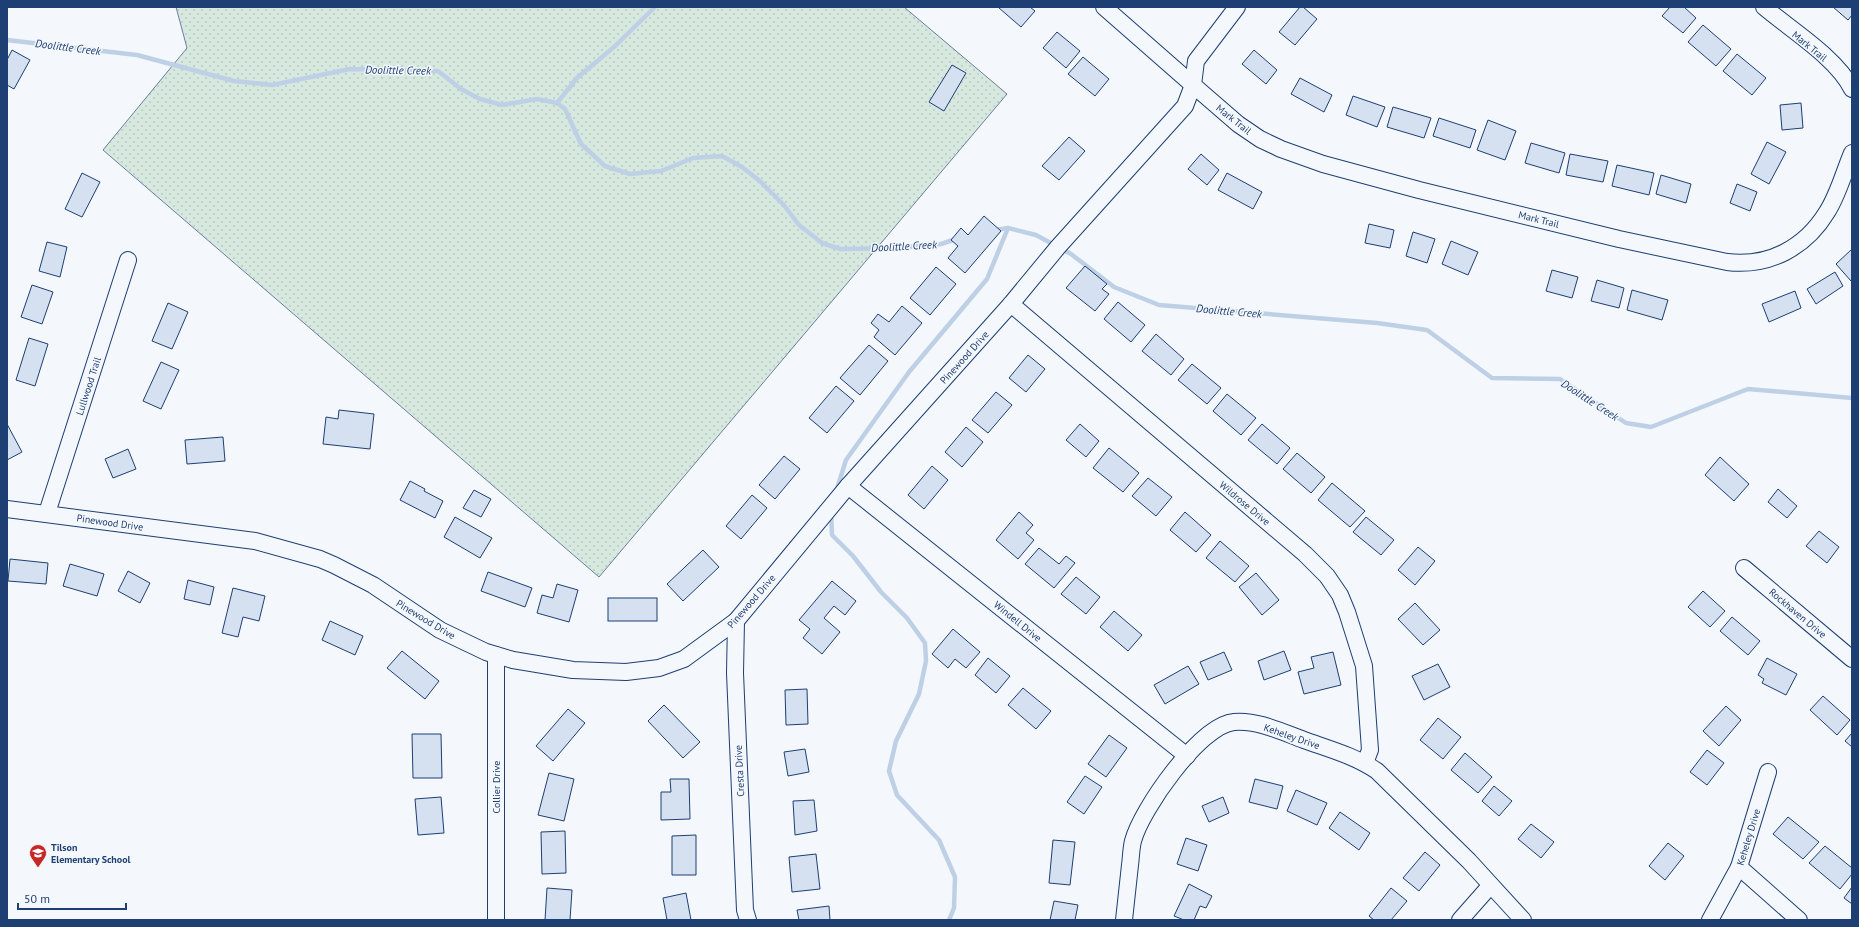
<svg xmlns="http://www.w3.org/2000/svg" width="1859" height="927" viewBox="0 0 1859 927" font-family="'PT Sans',sans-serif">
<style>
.park{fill:url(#park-dots);stroke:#687fa3}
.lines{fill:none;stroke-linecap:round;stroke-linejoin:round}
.stream{stroke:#bed0e5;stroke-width:4.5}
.building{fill:#d5e0f0;stroke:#1d3f73}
.minor-casing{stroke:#1d3f73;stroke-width:18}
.minor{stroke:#f4f7fb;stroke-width:16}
.labels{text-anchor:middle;stroke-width:3;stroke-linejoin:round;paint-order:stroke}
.street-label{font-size:10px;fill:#1d3f73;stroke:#f4f7fb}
.poi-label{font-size:10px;font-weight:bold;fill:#1d3f73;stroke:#f4f7fb;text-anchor:start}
.water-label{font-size:11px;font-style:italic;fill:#1d3f73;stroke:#f4f7fb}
</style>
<defs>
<pattern id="park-dots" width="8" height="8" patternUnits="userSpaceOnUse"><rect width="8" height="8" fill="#d7e8df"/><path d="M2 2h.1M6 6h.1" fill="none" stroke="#b8c8c3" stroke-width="1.8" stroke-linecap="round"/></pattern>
</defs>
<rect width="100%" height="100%" fill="#f4f7fb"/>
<polygon class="park" points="176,7 904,7 1007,94 599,577 103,150 187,48"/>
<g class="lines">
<g class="stream">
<polyline points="7,40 137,55 234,81 272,85 350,69 438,71 461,89 480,99 502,105 537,99 557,103 565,109 581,144 605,166 630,174 661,171 693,158 722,156 742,167 761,182 783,204 799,225 822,243 840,249 898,248 941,244 956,239"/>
<polyline points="557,103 577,78 614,47 655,7"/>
<polyline points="995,230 1008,228 1036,235 1071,254 1114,287 1159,305 1377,323 1427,330 1492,378 1560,379 1626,423 1651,427 1748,389 1852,398"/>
<polyline points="836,492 846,460 909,372 987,279 1008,228"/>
<polyline points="831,512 832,535 853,556 881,592 907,618 925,643 926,661 919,694 896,741 889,771 897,795 939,840 955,877 954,908 949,920"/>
</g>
</g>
<g class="building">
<polygon points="1001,7 1030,7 1035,11 1021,27 999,8"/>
<polygon points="1300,7 1303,7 1317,19 1295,45 1279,32"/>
<polygon points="1670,7 1684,7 1696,18 1683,33 1662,16"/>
<polygon points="1833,7 1852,7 1852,15 1848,20"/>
<polygon points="1703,25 1731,49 1716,66 1688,42"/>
<polygon points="1057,32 1080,51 1066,68 1043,48"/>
<polygon points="12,50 30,60 14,89 7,85 7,60"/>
<polygon points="1254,50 1277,70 1266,84 1242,64"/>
<polygon points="1737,54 1766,78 1752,95 1723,71"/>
<polygon points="1083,57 1109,79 1095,96 1068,74"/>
<polygon points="952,65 966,73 944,111 929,102"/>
<polygon points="1300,78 1332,95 1324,112 1291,94"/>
<polygon points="1353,96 1385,107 1377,127 1346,115"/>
<polygon points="1801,103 1803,128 1782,130 1780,105"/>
<polygon points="1393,107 1431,118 1424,138 1387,127"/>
<polygon points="1439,118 1476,130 1470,148 1433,136"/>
<polygon points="1488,120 1516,131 1505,160 1477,150"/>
<polygon points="1069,137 1085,151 1059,180 1042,166"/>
<polygon points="1767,142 1786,152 1769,184 1751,174"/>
<polygon points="1531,143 1565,153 1559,173 1525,163"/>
<polygon points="1201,154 1219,170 1207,185 1188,169"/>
<polygon points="1570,154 1608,161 1603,182 1566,175"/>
<polygon points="1617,165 1654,173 1649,195 1612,186"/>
<polygon points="82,173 100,182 82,217 65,209"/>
<polygon points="1227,173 1262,192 1253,209 1218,190"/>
<polygon points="1661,175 1691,184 1686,203 1656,194"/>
<polygon points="1737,184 1757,192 1750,211 1730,203"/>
<polygon points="984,216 1001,231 965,273 948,258 958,246 951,240 961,228 968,235"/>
<polygon points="1369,224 1394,230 1390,248 1365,243"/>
<polygon points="1413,232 1435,239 1427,263 1406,256"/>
<polygon points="1451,241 1478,252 1468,275 1442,264"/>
<polygon points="47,242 67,247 60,277 39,271"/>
<polygon points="1852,249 1852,279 1851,281 1836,264"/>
<polygon points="1085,266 1107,284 1102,289 1109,294 1095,311 1066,288"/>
<polygon points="936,267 956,284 930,315 910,298"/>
<polygon points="1552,270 1578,277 1572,298 1546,291"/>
<polygon points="1835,272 1843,286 1816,304 1807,289"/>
<polygon points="1597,280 1624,288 1619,308 1591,301"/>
<polygon points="32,285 53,292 42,324 21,317"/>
<polygon points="1632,290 1668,300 1662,320 1627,310"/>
<polygon points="1795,291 1801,308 1769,322 1762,304"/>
<polygon points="1118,302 1145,325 1131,342 1104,319"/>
<polygon points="168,303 188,312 172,349 152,341"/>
<polygon points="902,306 922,323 895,355 874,337 879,330 871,323 878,314 889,322"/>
<polygon points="1156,334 1184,359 1171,375 1142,351"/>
<polygon points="29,338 48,344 35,386 16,380"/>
<polygon points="869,345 888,361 860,395 840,378"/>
<polygon points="1028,355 1045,369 1026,392 1009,378"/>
<polygon points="161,362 179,370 161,409 143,401"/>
<polygon points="1192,364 1221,388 1207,404 1178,380"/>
<polygon points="836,386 854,401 827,433 809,418"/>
<polygon points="996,392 1012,405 988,433 972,420"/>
<polygon points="1227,394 1256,418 1241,435 1213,411"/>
<polygon points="339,410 374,414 370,449 323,444 326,417 338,419"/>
<polygon points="7,424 22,452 7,460"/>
<polygon points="1080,424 1099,441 1086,457 1066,440"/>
<polygon points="1262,424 1290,448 1277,464 1248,440"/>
<polygon points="966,427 983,442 962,467 945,452"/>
<polygon points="223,437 225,461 187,464 185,440"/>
<polygon points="1109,448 1139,473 1123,492 1093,468"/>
<polygon points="128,449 136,469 113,478 105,459"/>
<polygon points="1297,453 1325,477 1311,493 1283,469"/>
<polygon points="784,456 800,469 775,499 759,485"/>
<polygon points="1720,457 1749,484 1734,501 1705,475"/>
<polygon points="932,466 948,480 924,509 908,495"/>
<polygon points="1148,478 1172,497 1156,516 1132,496"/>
<polygon points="410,481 425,489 424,491 443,501 435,518 400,500"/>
<polygon points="1332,483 1365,511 1350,527 1318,500"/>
<polygon points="1778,489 1797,506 1787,518 1768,502"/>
<polygon points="474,490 491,499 481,517 463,508"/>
<polygon points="752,495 767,508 741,539 726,526"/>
<polygon points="1019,512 1033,525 1026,533 1034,540 1018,559 996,540"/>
<polygon points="1185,512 1211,535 1196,552 1170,530"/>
<polygon points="455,517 492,538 480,558 444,537"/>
<polygon points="1366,517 1394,540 1381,555 1353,532"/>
<polygon points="1819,531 1839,547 1827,563 1806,546"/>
<polygon points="1220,541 1249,566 1235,582 1206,558"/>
<polygon points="1418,547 1435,561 1415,585 1398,570"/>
<polygon points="1039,548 1059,564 1066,556 1075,563 1054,588 1025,564"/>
<polygon points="703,550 719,567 683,601 667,584"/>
<polygon points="10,559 48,563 46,584 8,581"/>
<polygon points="70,564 104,574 97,596 63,586"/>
<polygon points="128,571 150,583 140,603 118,591"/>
<polygon points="488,572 532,588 525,607 481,591"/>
<polygon points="1256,573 1279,600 1262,615 1239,587"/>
<polygon points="1076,577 1100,597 1086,614 1061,594"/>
<polygon points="188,580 214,587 210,605 184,599"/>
<polygon points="832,581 856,601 845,615 834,606 824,618 840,632 822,654 803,638 810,629 799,620"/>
<polygon points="557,584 578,590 569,622 537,613 542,595 553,598"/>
<polygon points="233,588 265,596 259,621 243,617 238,637 222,633"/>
<polygon points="1703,591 1725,611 1710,627 1688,607"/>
<rect x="608" y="598" width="49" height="23"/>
<polygon points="1415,603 1440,630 1423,645 1398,619"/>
<polygon points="1114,611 1142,635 1128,651 1100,627"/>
<polygon points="1732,617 1760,641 1748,655 1720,631"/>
<polygon points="330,621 363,636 355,655 322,640"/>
<polygon points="953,629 980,652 966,668 955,659 948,668 932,654"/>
<polygon points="402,651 439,681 425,699 387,668"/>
<polygon points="1284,651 1291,670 1264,680 1258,661"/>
<polygon points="1224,652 1232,670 1208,680 1200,662"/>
<polygon points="1333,652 1341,685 1304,694 1298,672 1314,668 1311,657"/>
<polygon points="988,658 1010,676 996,693 975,675"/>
<polygon points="1767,658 1797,674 1786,695 1762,683 1764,679 1758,675"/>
<polygon points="1438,664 1450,687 1424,700 1412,676"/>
<polygon points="1188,666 1199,684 1165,704 1154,685"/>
<polygon points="1023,688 1051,711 1036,729 1008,705"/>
<polygon points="807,689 808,724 786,725 785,690"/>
<polygon points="1823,696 1850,720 1837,735 1810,710"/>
<polygon points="664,705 700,742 683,758 648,721"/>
<polygon points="1726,706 1741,720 1719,746 1703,731"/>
<polygon points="568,709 585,723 553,761 536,746"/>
<polygon points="1438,718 1461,737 1443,759 1420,740"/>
<polygon points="1852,733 1852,747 1845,741"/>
<polygon points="412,734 441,734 442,778 413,778"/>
<polygon points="1109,735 1127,748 1106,777 1088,764"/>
<polygon points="805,749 809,772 788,776 784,752"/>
<polygon points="1707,750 1724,763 1707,785 1690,772"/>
<polygon points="1465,753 1492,777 1478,793 1451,770"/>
<polygon points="549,773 574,779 564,821 538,815"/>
<polygon points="1085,776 1102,787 1084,814 1067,802"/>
<polygon points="670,779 689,779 690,819 661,820 661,792 671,792"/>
<polygon points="1255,779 1283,786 1277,809 1249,802"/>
<polygon points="1494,786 1512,801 1499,816 1482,801"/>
<polygon points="1296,790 1327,803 1317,825 1287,811"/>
<polygon points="441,797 444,833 418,835 415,799"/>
<polygon points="1223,797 1229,813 1209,822 1202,806"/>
<polygon points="814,800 817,831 795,835 793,801"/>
<polygon points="1340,812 1370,833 1359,850 1329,828"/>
<polygon points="1788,817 1819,842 1803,859 1773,834"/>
<polygon points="1531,824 1554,842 1541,858 1518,839"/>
<polygon points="565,831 566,873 542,874 541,832"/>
<polygon points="696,835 696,875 672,875 672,836"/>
<polygon points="1186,838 1207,845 1198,871 1177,864"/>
<polygon points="1053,840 1075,842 1070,885 1049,883"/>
<polygon points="1668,843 1684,856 1665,880 1649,866"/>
<polygon points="1825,846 1852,868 1852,874 1840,889 1809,863"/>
<polygon points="1425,852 1440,865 1419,891 1403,878"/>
<polygon points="816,854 820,889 792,892 789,857"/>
<polygon points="1189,884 1212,896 1206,908 1200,906 1194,920 1184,920 1174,916"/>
<polygon points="1852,887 1852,904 1844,898"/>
<polygon points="547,888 572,890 570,920 545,920"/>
<polygon points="1391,888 1407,901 1391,920 1374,920 1369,916"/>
<polygon points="686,893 691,920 667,920 663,898"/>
<polygon points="1054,901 1078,905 1075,920 1050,920"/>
<polygon points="829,906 830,920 799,920 797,910"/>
</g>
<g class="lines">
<defs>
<g id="minor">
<path d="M1237 7 1196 61 1193 85 1238 124 1260 139 1281 149 1323 164 1419 190 1619 239 1727 262C1769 267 1805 248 1827 212 1838 195 1844 172 1852 153"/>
<path d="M1764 7C1791 30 1837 58 1852 89"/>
<polyline points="1011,304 1305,554 1327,576 1340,595 1347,612 1364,666 1370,750 1365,763"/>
<polyline points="848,486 1187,756"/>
<polyline points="7,509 255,541 320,559 334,565 373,585 440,630 486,652 513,660 573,670 626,672 659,668 684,659 736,621 848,486 1011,304 1058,247 1185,106 1193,85 1104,7"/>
<polyline points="47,513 128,260"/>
<polyline points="1744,568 1852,659"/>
<polyline points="736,621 735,673 745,910 748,920"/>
<polyline points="496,655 496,920"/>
<polyline points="1739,867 1799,920"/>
<path d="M1124 920C1126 902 1128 884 1130 865 1131 858 1131 849 1133 841 1141 810 1200 725 1234 722 1258 720 1282 732 1304 740 1329 749 1355 756 1377 771L1469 861 1523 920"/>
<polyline points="1460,920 1490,886"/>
<polyline points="1710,920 1739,867 1768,772"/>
</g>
</defs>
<use href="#minor" class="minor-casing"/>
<use href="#minor" class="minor"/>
</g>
<defs>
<symbol id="school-pin" viewBox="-11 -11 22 30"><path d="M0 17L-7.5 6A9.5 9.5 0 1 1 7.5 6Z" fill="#c62828" stroke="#f4f7fb"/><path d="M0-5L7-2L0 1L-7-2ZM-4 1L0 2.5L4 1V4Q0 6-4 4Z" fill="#fff"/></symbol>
</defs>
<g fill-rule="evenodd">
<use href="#school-pin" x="28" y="843" width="20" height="27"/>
</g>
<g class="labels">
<g class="street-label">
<text transform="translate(1810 46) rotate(39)" y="4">Mark Trail</text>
<text transform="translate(1234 119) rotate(38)" y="4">Mark Trail</text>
<text transform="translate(1539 219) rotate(14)" y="4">Mark Trail</text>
<text transform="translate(964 357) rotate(-48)" y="4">Pinewood Drive</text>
<text transform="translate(88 386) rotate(-72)" y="4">Lullwood Trail</text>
<text transform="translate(1245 503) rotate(40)" y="4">Wildrose Drive</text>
<text transform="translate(110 522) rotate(8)" y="4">Pinewood Drive</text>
<text transform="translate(751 601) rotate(-49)" y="4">Pinewood Drive</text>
<text transform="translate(1798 613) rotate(40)" y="4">Rockhaven Drive</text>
<text transform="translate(426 619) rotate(31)" y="4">Pinewood Drive</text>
<text transform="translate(1018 621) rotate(39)" y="4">Windell Drive</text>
<text transform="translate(1292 736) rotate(19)" y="4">Keheley Drive</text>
<text transform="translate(739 771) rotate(-93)" y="4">Cresta Drive</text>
<text transform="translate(496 787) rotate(-90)" y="4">Collier Drive</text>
<text transform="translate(1748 837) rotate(-73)" y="4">Keheley Drive</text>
</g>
<g class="poi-label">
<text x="51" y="851">Tilson<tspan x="51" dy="12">Elementary School</tspan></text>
</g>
<g class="water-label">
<text transform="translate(68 47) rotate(7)" y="4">Doolittle Creek</text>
<text transform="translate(398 70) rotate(1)" y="4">Doolittle Creek</text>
<text transform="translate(904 246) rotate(-3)" y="4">Doolittle Creek</text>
<text transform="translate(1229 311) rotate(5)" y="4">Doolittle Creek</text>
<text transform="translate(1590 400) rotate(33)" y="4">Doolittle Creek</text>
</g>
</g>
<rect width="1859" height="927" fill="none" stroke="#1d3f73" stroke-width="16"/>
<path d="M18 903v6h108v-6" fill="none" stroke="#1d3f73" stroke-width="2"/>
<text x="24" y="903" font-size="12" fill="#1d3f73" stroke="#f4f7fb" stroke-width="3" paint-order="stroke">50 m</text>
</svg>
